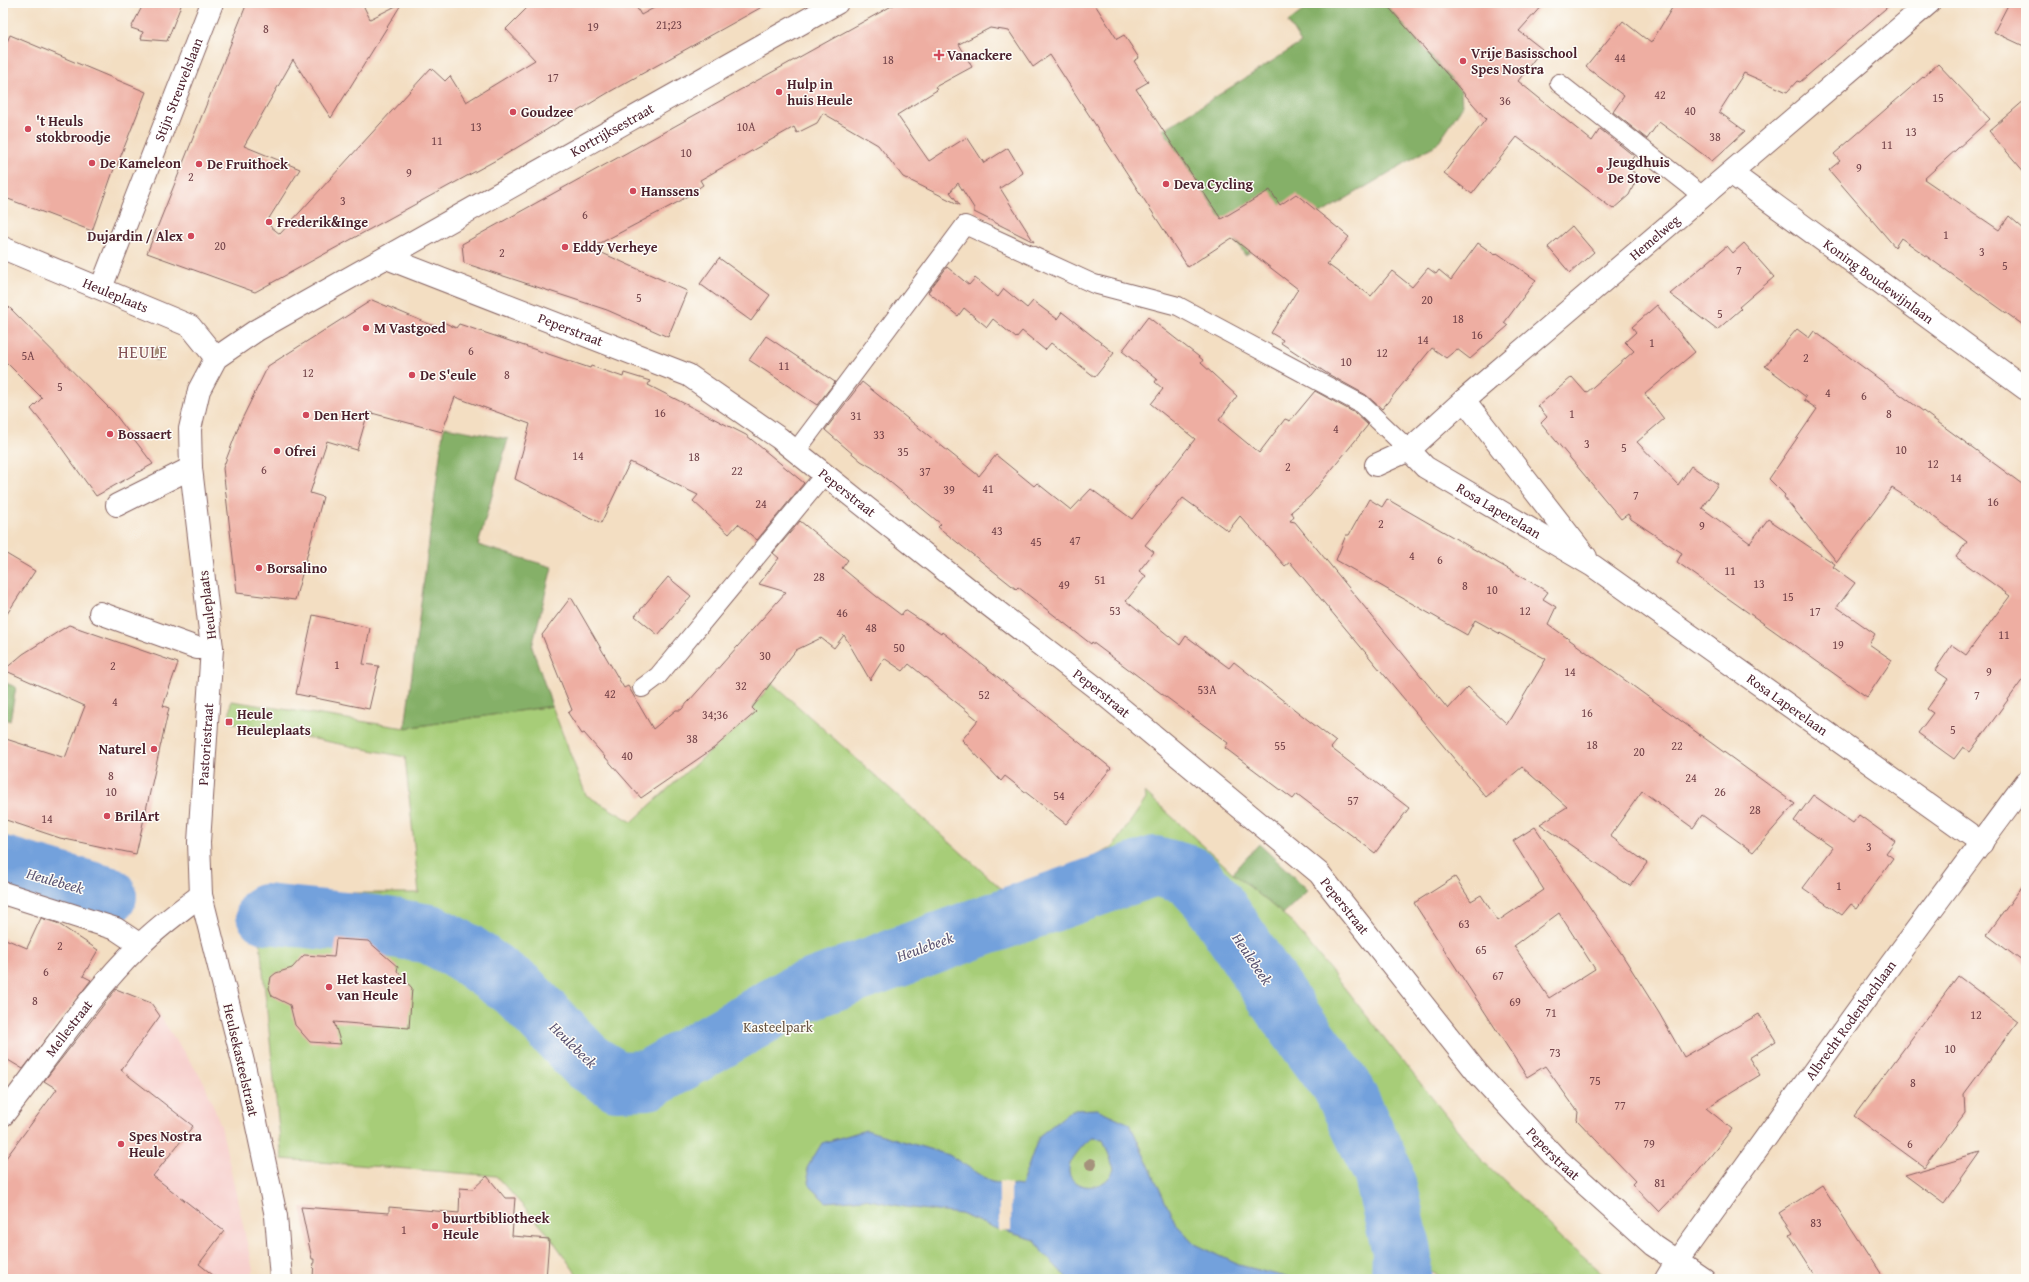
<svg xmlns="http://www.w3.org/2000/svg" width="2029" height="1282" viewBox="0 0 2029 1282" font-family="'Gentium Book Plus',serif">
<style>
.built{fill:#f7d0cd}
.green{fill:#a7cd78;stroke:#787652}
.forest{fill:#85b068;stroke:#68684a}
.water{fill:#73a1dc;stroke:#5e6084;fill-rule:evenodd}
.pier{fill:#f3dec2}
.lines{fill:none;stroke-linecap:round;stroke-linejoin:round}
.river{stroke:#73a1dc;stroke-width:60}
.building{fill:#eeaea2;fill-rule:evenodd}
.lane-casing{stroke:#856260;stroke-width:20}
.street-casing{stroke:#856260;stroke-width:24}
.secondary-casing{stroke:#856260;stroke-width:24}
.lane{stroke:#fff;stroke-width:18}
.street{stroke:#fff;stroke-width:22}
.secondary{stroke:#fff;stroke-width:22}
.tree{fill:#a5927c}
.poi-dot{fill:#d1495b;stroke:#fdfcf7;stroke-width:1.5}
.labels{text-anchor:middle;stroke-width:3;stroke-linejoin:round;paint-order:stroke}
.number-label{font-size:12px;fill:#734349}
.poi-label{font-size:14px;font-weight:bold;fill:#4a1f2b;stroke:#fdfcf7;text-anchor:start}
.street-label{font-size:14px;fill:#4a1f2b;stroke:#fdfcf7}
.park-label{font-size:14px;fill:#665342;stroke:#fdfcf7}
.water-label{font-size:15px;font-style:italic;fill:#5a5372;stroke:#fdfcf7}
.quarter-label{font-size:16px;letter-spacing:1px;fill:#835155;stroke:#fdfcf7}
</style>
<rect width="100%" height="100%" fill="#fdfcf7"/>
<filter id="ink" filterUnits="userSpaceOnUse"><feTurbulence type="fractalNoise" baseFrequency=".025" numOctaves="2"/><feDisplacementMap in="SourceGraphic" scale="8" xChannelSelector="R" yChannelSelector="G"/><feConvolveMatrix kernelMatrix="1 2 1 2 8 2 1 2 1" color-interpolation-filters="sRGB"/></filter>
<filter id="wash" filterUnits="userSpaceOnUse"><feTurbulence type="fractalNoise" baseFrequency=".012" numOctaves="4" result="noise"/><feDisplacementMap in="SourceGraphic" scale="16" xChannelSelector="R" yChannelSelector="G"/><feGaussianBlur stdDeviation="0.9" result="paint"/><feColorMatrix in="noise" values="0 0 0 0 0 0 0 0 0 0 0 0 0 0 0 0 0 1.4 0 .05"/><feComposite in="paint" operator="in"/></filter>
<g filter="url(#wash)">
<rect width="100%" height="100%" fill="#f3dec2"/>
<polygon class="built" points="151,1003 204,1082 221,1126 253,1270 252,1279 3,1279 3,1162 63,1081"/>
<polygon class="green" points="772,683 1003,890 1076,866 1112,848 1146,799 1145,792 1233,873 1291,921 1480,1158 1564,1240 1608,1279 1444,1279 1429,1270 1428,1279 580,1279 549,1235 496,1176 282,1159 255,893 419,893 405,757 229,722 231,701 405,728 552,706 586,795 632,822 685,773 756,712 753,707"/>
<g class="forest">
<polygon points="1313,3 1385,3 1461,91 1462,107 1437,144 1322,213 1245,255 1163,130 1301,43 1288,22"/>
<polygon points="445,427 508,439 478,545 552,567 532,647 552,706 405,728 443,432"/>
<polygon points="3,682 16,687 10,721 3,718"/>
<polygon points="1259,844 1308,890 1283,914 1233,873"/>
</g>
<path class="water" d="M1097 1109 1130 1124 1175 1223 1195 1244 1239 1265 1294 1279H1068L1042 1252 1035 1240 997 1229 960 1214 904 1207 865 1199 826 1202 810 1187 807 1168 822 1143 866 1130 949 1155 992 1182 1021 1186 1039 1136 1072 1110ZM1093 1138 1103 1139 1114 1169C1102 1201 1049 1185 1077 1153 1081 1148 1086 1141 1093 1138Z"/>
<polygon class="pier" points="999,1181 1011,1183 1011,1231 999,1232"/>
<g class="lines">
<g class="river">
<polyline points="3,866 107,896"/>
<polyline points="266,914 375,925 430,934 464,952 519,991 588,1063 617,1081 648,1080 798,994 978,928 1155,866 1189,875 1212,900 1290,1016 1343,1088 1383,1172 1402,1251 1401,1279"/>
</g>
</g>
<g id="blocks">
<g class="building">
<polygon points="144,3 182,3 167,41 141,39 143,32 131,28"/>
<polygon points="247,3 362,3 370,19 402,3 331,118 293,60 244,146 300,169 266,223 280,234 431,68 445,81 450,76 466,102 535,60 506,29 532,3 634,3 641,15 663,3 769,3 611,91 498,159 255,292 147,253"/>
<polygon points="897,3 1094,3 1117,39 1124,35 1139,58 1134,61 1148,82 1136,89 1221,219 1270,190 1280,205 1296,194 1349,237 1327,264 1371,296 1392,271 1412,287 1428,268 1436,274 1439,270 1451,280 1478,243 1495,255 1497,253 1536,280 1504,323 1508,326 1470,359 1457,349 1446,358 1432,348 1382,409 1366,395 1328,374 1281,343 1283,340 1271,333 1298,289 1232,238 1188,267 1050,55 1033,67 1009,31 990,28 959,44 972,67 935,87 937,90 897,115 929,161 967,137 984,163 1008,148 1023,173 1000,188 1034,242 974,212 974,208 958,183 950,192 960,205 903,177 878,145 823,113 817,123 797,133 794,127 700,180 703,185 680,201 591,248 687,291 668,337 607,310 464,263 462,244"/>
<polygon points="1385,3 1544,3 1519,31 1542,49 1518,81 1592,141 1600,129 1634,156 1627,166 1638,176 1629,195 1613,209 1517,137 1472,194 1444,173 1486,119"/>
<polygon points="1675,3 1892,3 1800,82 1797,81 1787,92 1744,73 1719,112 1745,131 1712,161 1659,122 1647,139 1613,112 1624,96 1586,67 1623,21 1651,43"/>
<polygon points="2009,3 2026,3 2026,47 1994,32"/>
<polygon points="10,35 146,92 116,168 115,166 92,231 3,197 3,51"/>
<polygon points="1938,64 1990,119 1924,179 1999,230 2009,216 2026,231 2026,327 1901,238 1895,247 1829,170 1840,161 1834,154"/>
<polygon points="2026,99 2026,174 1989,131"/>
<polygon points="1572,226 1594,252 1570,273 1548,247"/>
<polygon points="1744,243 1774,277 1739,307 1741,309 1717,330 1670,294 1727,246 1733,253"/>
<polygon points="719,258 770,295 751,321 700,284"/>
<polygon points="947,267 969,285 975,278 998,297 1004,289 1027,308 1033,301 1057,319 1062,312 1114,353 1095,377 1051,343 1045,350 1022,331 1016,338 993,319 987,327 964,308 958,316 928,292"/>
<polygon points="372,300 441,329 443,322 456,328 459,324 590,368 591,366 623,377 624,373 650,381 648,385 746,435 804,483 757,540 738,524 729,534 693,501 698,495 630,462 601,523 515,479 530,424 455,397 442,432 368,412 357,450 327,441 310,493 323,497 295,600 237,593 223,468 240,423 268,366"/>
<polygon points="3,301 114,413 153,464 96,496 53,436 31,409 42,398 3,359"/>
<polygon points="1657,305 1695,352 1645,394 1664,419 1637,442 1678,485 1691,466 1718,484 1702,508 1750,543 1768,519 1835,564 1833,567 1855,583 1837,607 1875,634 1869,644 1892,660 1867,697 1677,562 1682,553 1631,519 1628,514 1621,519 1541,423 1547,417 1538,406 1572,377 1586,393 1634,351 1625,342 1636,332 1632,327"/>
<polygon points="1148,317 1203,360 1201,363 1237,396 1219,420 1259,453 1285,419 1290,421 1315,391 1355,413 1368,425 1310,496 1291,512 1294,516 1290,521 1295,522 1448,709 1468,687 1507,724 1546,659 1475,620 1467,635 1336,560 1346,535 1349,535 1369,499 1382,507 1387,499 1548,592 1543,599 1556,607 1548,624 1795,804 1753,852 1702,815 1693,828 1642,791 1610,836 1647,863 1630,886 1540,824 1567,807 1522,767 1486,797 1290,562 1285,566 1240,516 1228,531 1183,498 1145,545 1154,552 1139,571 1146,576 1126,601 1180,645 1186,636 1229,668 1234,662 1336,742 1331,748 1409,808 1375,853 1297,794 1293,799 1225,748 1228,743 1092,642 1091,644 1018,587 1016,589 938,527 941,524 873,468 861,461 825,430 862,382 979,476 996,455 1034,486 1037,483 1071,510 1091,489 1132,519 1195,439 1151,404 1163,389 1155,382 1157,379 1122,351"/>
<polygon points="1797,329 1809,338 1814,331 2026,487 2026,675 1970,752 1963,747 1954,759 1918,733 1933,713 1927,709 1948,679 1935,670 1952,645 1966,655 2010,596 1956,557 1967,542 1917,504 1892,488 1837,562 1784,497 1785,495 1769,479 1817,409 1804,400 1806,397 1765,366"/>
<polygon points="766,336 835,382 817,405 749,360"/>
<polygon points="800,521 848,560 842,568 876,596 901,615 905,610 941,634 942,632 1111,768 1066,824 1005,776 1001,781 962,740 978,720 909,664 903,671 884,658 870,680 844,635 834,648 821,638 796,650 752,708 756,712 714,748 641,798 584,733 582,734 568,713 572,710 542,635 571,597 624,688 628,686 653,729 676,710 681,710 786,592 759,584 779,558 773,553"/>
<polygon points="3,552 35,571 3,620"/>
<polygon points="668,577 691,596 658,635 635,616"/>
<polygon points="313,615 370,628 363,664 379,666 369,709 296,694"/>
<polygon points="69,625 178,663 163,706 169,708 136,854 60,838 3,819 3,738 65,758 85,706 4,670 23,654"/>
<polygon points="1813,795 1853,823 1859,815 1895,841 1886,853 1893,858 1857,908 1851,904 1842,915 1803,888 1833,848 1794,821"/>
<path d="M1535 827 1621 953 1659 1013 1684 1057 1759 1014 1776 1041 1749 1058 1760 1075 1706 1108 1732 1129 1697 1173 1659 1212 1632 1184 1635 1181 1577 1120 1578 1112 1545 1066 1527 1077 1414 903 1455 877 1471 901 1481 895 1498 921 1544 890 1513 841ZM1559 913 1595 969 1549 998 1514 946Z"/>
<polygon points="2026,881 2026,964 1987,935"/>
<polygon points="41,918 57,923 98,950 83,976 91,980 23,1069 3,1057 3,938 27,948"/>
<polygon points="336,939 368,941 398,967 397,971 412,988 409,1028 334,1022 341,1044 310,1042 295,1025 290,1005 272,996 269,988 271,977 276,973 292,968 304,955 334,957"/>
<polygon points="1958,976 2018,1021 1964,1094 1965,1113 1924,1167 1854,1116"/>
<polygon points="116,989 151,1003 160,1016 121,1070 193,1126 153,1176 224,1231 199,1264 218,1279 3,1279 3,1162 57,1089 44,1081"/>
<polygon points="1980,1153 1944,1204 1905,1175"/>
<polygon points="487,1176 505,1198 515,1198 512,1236 549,1239 546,1279 313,1279 314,1259 312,1259 301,1207 389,1213 389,1207 459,1213 460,1188 473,1189"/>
<polygon points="1822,1185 1883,1279 1818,1279 1789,1234 1792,1232 1779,1213"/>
</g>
</g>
</g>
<g filter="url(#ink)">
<use href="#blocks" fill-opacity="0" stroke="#856260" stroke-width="1"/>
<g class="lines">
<defs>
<g id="lane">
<polyline points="1559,83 1704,197"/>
<polyline points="796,451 965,225 1094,284 1178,306 1361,404 1409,450"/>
<polyline points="642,688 658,676 825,474"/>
</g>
<g id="street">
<path id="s1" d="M1731 173 2026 389"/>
<path id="s2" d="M3 248 190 326 216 358"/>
<path id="s3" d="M387 258 688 375 779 438 981 599 1100 691 1319 873 1479 1075 1555 1157 1653 1245 1703 1279"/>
<path id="s4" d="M101 288 212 3"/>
<polyline points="1464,400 1586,557"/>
<path id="s5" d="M1409 450 1425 467 1593 566 1982 843"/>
<path id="s6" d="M1376 465 1409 450 1464 400 1929 3"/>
<polyline points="117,505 191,468"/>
<polyline points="100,613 197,648 212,648"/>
<polyline points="3,893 116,929 140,945"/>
<path id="s7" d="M1666 1279 1677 1261 1891 964 2026 782"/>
</g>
<g id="secondary">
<path id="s8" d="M3 1115C48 1058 88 996 140 945 159 926 180 911 201 895"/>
<path id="s9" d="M281 1279 276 1216 245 1070 201 895 199 842 212 648 191 468 190 429 199 390 216 358 257 330 837 3"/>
</g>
</defs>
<use href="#lane" class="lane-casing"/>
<use href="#street" class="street-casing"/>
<use href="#secondary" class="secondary-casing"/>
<use href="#lane" class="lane"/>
<use href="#street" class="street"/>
<use href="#secondary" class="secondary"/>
</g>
<g class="tree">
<circle cx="159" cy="354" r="6"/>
<circle cx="1091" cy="1164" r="6"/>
</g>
</g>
<g class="poi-dot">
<path d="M937 49h4v4h4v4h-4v4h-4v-4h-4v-4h4z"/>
<circle cx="1463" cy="61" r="4"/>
<circle cx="779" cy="92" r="4"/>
<circle cx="513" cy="112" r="4"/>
<circle cx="28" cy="129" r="4"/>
<circle cx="92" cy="163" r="4"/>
<circle cx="199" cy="164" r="4"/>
<circle cx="1600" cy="170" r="4"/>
<circle cx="1166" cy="184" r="4"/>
<circle cx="633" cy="191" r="4"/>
<circle cx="269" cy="222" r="4"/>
<circle cx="191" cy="236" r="4"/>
<circle cx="565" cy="247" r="4"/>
<circle cx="366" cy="328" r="4"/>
<circle cx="412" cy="375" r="4"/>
<circle cx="306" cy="415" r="4"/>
<circle cx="110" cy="434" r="4"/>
<circle cx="277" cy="451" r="4"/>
<circle cx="259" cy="568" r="4"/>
<rect x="225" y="718" width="8" height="8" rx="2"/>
<circle cx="154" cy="749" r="4"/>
<circle cx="107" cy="816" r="4"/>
<circle cx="329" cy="987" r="4"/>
<circle cx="121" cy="1144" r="4"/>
<circle cx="435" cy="1226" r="4"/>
</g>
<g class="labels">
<g class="number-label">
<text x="669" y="29">21;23</text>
<text x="593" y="31">19</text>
<text x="266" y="33">8</text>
<text x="1620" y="62">44</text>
<text x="888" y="64">18</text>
<text x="553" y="82">17</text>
<text x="1660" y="99">42</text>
<text x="1938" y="102">15</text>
<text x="1505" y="105">36</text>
<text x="1690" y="115">40</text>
<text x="476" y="131">13</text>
<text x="746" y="131">10A</text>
<text x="1911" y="136">13</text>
<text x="1715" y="141">38</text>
<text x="437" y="145">11</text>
<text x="1887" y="149">11</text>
<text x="686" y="157">10</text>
<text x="1859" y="172">9</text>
<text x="409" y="177">9</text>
<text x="191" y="181">2</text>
<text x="343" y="205">3</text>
<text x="585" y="219">6</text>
<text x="1946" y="239">1</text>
<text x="220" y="250">20</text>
<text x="1982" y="256">3</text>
<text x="502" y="257">2</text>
<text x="2005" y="270">5</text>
<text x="1739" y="275">7</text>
<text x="639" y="302">5</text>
<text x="1427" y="304">20</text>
<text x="1720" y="318">5</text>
<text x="1458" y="323">18</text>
<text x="1477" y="339">16</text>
<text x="1423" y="344">14</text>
<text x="1652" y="347">1</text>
<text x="471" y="355">6</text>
<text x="1382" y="357">12</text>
<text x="28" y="360">5A</text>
<text x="1806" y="362">2</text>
<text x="1346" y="366">10</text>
<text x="784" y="370">11</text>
<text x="308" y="377">12</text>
<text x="507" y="379">8</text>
<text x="60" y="391">5</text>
<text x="1828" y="397">4</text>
<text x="1864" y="400">6</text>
<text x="660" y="417">16</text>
<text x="1572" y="418">1</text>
<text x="1889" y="418">8</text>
<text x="856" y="420">31</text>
<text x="1336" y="433">4</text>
<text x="879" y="439">33</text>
<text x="1587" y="448">3</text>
<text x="1624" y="452">5</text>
<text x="1901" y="454">10</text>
<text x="903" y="456">35</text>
<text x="578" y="460">14</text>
<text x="694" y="461">18</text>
<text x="1933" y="468">12</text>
<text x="1288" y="471">2</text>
<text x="264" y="474">6</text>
<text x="737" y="475">22</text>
<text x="925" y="476">37</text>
<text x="1956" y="482">14</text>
<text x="988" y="493">41</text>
<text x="949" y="494">39</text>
<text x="1636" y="500">7</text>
<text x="1993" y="506">16</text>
<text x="761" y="508">24</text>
<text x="1381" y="528">2</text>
<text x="1702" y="530">9</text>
<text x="997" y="535">43</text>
<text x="1075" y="545">47</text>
<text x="1036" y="546">45</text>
<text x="1412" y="560">4</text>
<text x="1440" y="564">6</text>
<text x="1730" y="575">11</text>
<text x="819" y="581">28</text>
<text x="1100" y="584">51</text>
<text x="1759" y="588">13</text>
<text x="1064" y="589">49</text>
<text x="1465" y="590">8</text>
<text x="1492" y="594">10</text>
<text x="1788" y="601">15</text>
<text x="1115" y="615">53</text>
<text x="1525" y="615">12</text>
<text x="1815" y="616">17</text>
<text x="842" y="617">46</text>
<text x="871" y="632">48</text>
<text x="2004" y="639">11</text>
<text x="1838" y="649">19</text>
<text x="899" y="652">50</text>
<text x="765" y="660">30</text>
<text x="337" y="669">1</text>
<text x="113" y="670">2</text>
<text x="1570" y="676">14</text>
<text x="1989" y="676">9</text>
<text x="741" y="690">32</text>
<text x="1207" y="694">53A</text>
<text x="610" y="698">42</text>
<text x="984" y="699">52</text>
<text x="1977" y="700">7</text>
<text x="115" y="706">4</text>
<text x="1587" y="717">16</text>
<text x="715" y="719">34;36</text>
<text x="1953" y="734">5</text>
<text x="692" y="743">38</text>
<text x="1592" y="749">18</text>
<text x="1280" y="750">55</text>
<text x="1677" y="750">22</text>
<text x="1639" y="756">20</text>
<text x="627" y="760">40</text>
<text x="111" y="780">8</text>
<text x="1691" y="782">24</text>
<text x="111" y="796">10</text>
<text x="1720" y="796">26</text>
<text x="1059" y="800">54</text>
<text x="1353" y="805">57</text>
<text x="1755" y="814">28</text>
<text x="47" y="823">14</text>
<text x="1869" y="851">3</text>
<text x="1839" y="890">1</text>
<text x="1464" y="928">63</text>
<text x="60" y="950">2</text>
<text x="1481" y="954">65</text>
<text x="46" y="976">6</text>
<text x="1498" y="980">67</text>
<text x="35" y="1005">8</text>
<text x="1515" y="1006">69</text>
<text x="1551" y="1017">71</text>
<text x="1976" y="1019">12</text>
<text x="1950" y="1053">10</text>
<text x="1555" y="1057">73</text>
<text x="1595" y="1085">75</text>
<text x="1913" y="1087">8</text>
<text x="1620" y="1110">77</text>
<text x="1649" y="1148">79</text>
<text x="1910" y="1148">6</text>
<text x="1660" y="1187">81</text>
<text x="1816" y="1227">83</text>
<text x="404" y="1234">1</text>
</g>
<g class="poi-label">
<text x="1471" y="58">Vrije Basisschool<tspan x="1471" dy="16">Spes Nostra</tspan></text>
<text x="947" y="60">Vanackere</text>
<text x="787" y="89">Hulp in<tspan x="787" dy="16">huis Heule</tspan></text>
<text x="521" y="117">Goudzee</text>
<text x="36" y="126">'t Heuls<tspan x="36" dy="16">stokbroodje</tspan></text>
<text x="1608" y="167">Jeugdhuis<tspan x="1608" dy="16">De Stove</tspan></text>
<text x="100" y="168">De Kameleon</text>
<text x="207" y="169">De Fruithoek</text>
<text x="1174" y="189">Deva Cycling</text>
<text x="641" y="196">Hanssens</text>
<text x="277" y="227">Frederik&amp;Inge</text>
<text x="183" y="241" text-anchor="end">Dujardin / Alex</text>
<text x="573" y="252">Eddy Verheye</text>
<text x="374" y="333">M Vastgoed</text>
<text x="420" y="380">De S'eule</text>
<text x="314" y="420">Den Hert</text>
<text x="118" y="439">Bossaert</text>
<text x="285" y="456">Ofrei</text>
<text x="267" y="573">Borsalino</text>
<text x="237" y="719">Heule<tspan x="237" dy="16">Heuleplaats</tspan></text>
<text x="146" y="754" text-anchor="end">Naturel</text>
<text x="115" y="821">BrilArt</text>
<text x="337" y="984">Het kasteel<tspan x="337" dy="16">van Heule</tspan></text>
<text x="129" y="1141">Spes Nostra<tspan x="129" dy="16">Heule</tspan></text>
<text x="443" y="1223">buurtbibliotheek<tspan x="443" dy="16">Heule</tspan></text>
</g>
<g class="street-label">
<text dy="5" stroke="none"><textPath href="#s4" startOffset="213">Stijn Streuvelslaan</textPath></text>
<text dy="5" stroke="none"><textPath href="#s9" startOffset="1394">Kortrijksestraat</textPath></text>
<text dy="5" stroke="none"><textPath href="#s6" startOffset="361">Hemelweg</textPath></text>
<text dy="5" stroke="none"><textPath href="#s1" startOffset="183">Koning Boudewijnlaan</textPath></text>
<text dy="5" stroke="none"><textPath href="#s2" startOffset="122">Heuleplaats</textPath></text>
<text dy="5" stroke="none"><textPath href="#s3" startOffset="197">Peperstraat</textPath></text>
<text dy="5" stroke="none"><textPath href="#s3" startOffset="521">Peperstraat</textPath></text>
<text dy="5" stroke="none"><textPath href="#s5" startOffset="109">Rosa Laperelaan</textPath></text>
<text transform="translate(207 605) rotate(-97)" y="5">Heuleplaats</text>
<text dy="5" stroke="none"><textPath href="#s3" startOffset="845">Peperstraat</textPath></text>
<text dy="5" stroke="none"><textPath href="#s5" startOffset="457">Rosa Laperelaan</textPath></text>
<text dy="5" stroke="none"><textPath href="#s9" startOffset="544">Pastoriestraat</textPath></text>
<text dy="5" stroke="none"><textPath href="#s3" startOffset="1169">Peperstraat</textPath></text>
<text dy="5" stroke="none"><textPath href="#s7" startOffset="318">Albrecht Rodenbachlaan</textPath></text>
<text dy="5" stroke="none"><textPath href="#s8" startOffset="109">Mellestraat</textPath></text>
<text transform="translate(241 1060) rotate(77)" y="5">Heulsekasteelstraat</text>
<text dy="5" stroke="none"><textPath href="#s3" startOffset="1493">Peperstraat</textPath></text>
</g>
<g class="park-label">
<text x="778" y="1032">Kasteelpark</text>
</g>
<g class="water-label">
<text transform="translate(55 881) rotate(16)" y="5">Heulebeek</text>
<text transform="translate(925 947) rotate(-20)" y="5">Heulebeek</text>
<text transform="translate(1252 959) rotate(56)" y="5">Heulebeek</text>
<text transform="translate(573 1045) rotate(44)" y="5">Heulebeek</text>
</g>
<g class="quarter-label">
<text x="143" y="358">HEULE</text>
</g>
</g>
<rect width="2029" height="1282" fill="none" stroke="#fdfcf7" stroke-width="16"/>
</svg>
